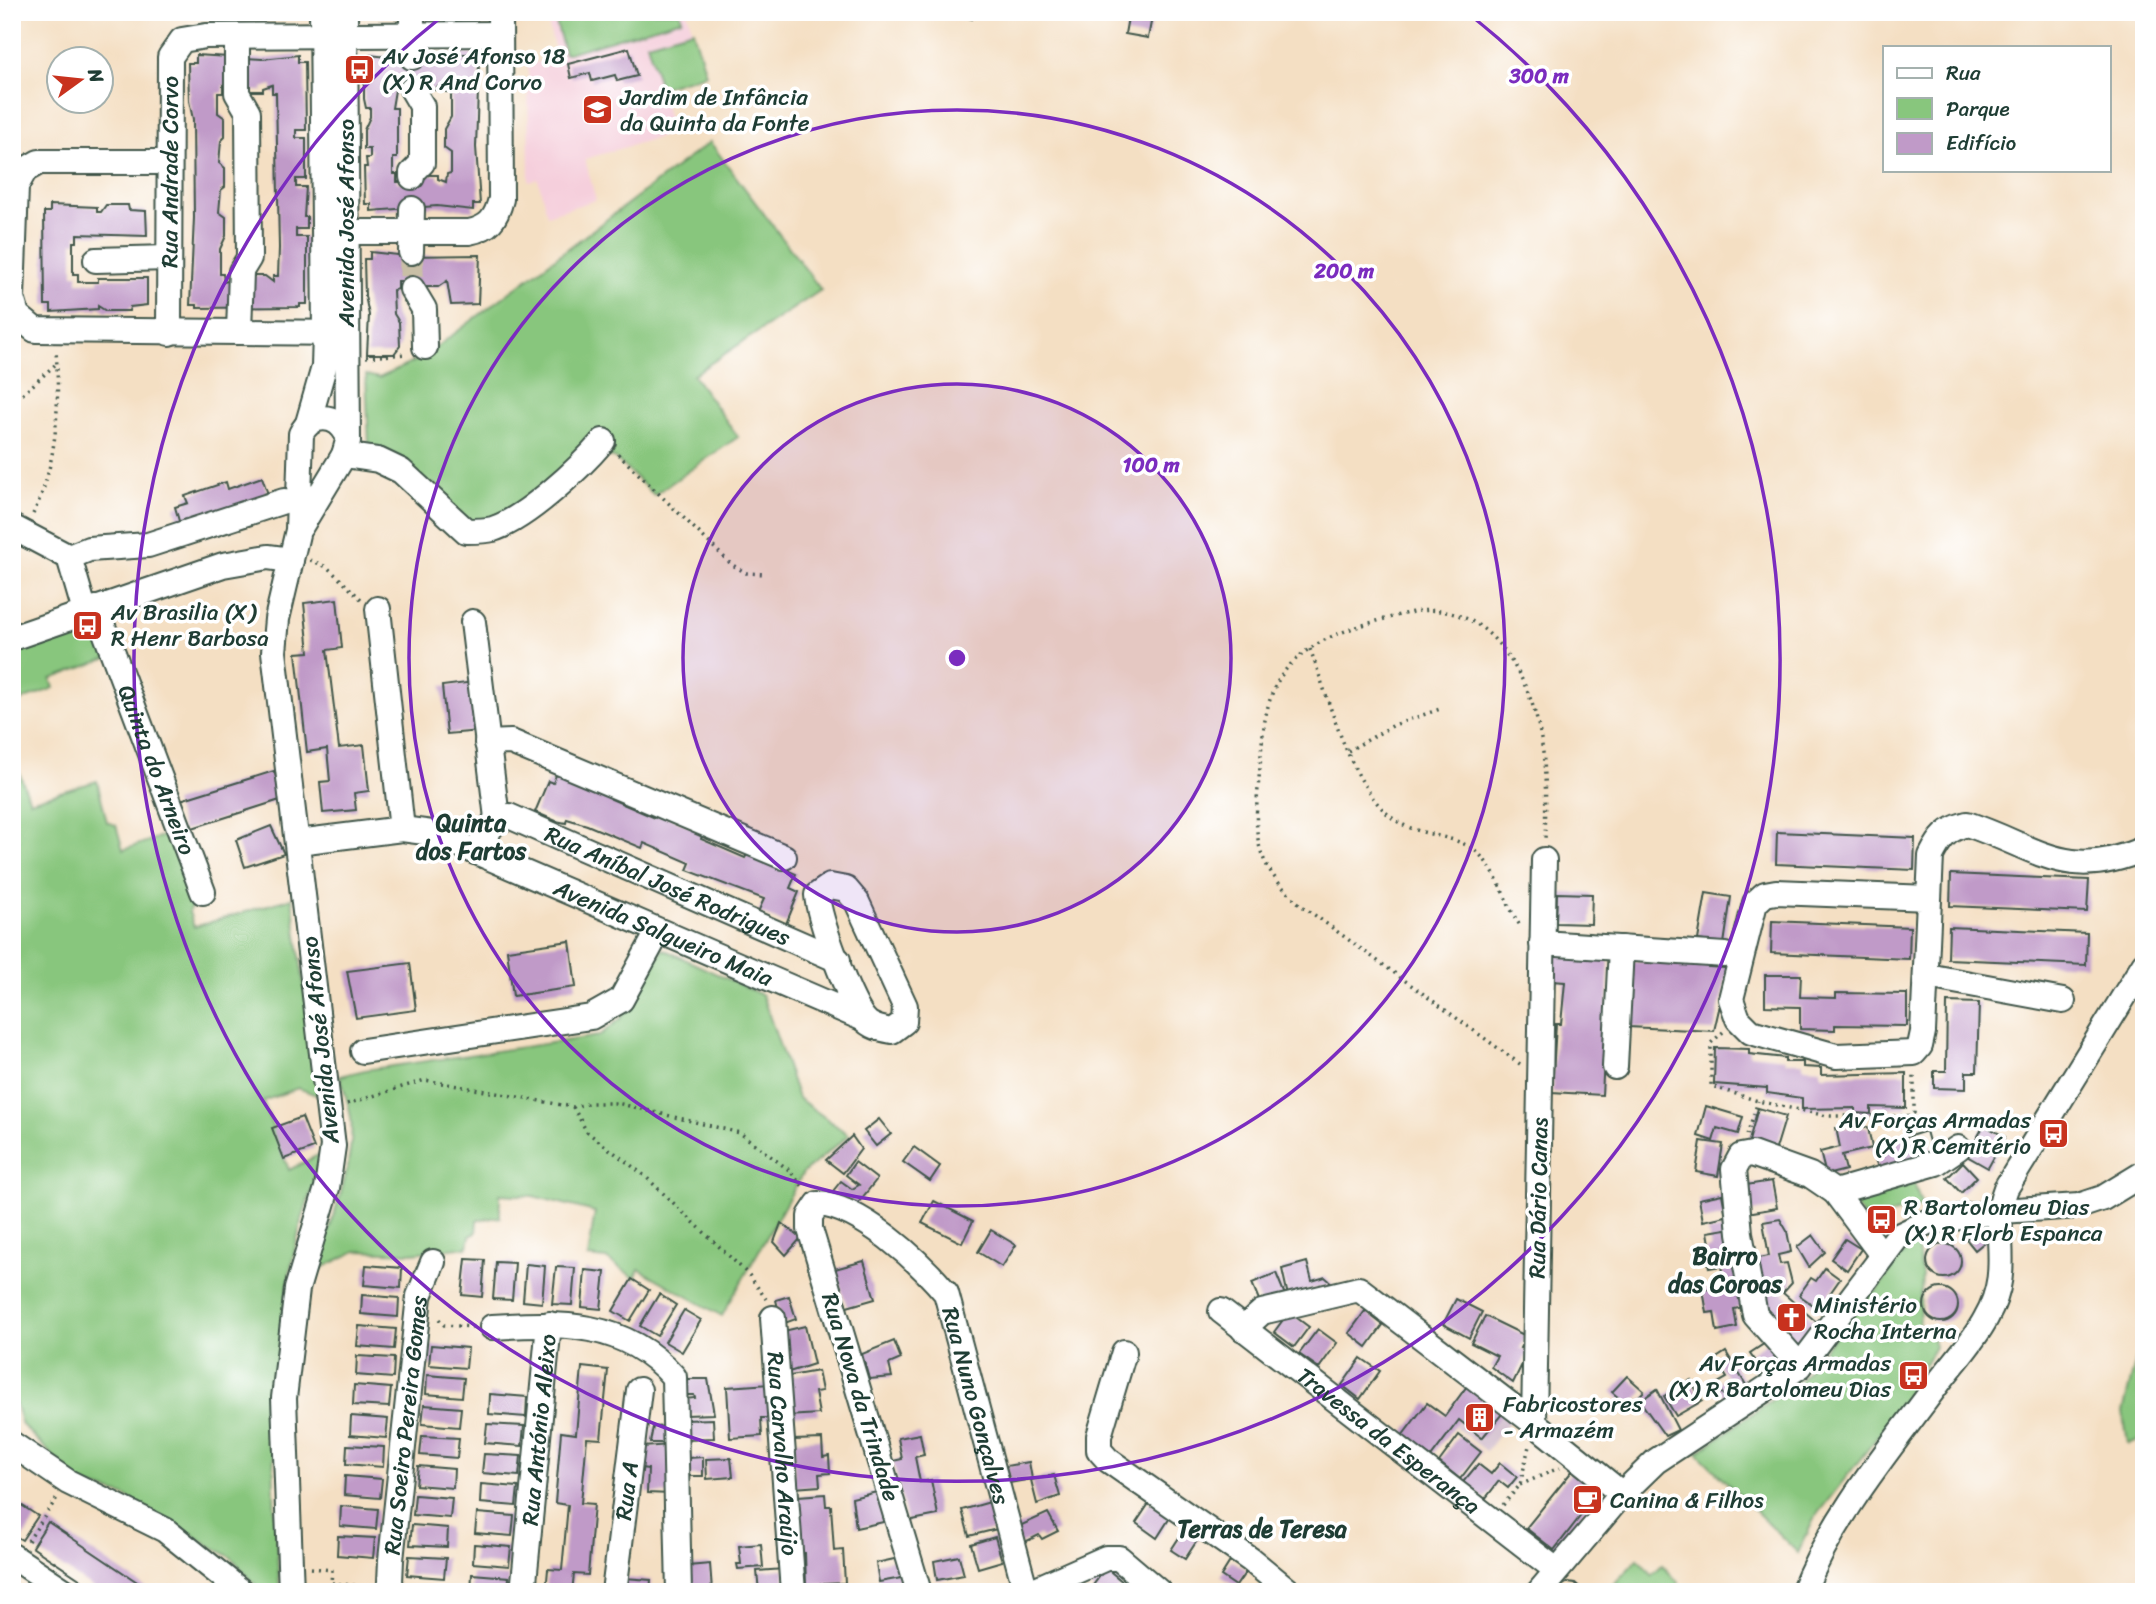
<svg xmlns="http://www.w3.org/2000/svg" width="2156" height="1604" viewBox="0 0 2156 1604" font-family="Sriracha,sans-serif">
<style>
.built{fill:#f5cfdc}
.industrial{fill:#d1bdcc}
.green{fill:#88c67d;stroke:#548258;stroke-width:2}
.building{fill:#c09ac8;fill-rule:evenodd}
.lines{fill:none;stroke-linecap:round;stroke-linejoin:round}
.minor-tunnel{stroke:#c9bfa6;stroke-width:24;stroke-dasharray:24 12;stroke-linecap:butt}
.minor-casing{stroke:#3f5549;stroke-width:28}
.path{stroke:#3f5549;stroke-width:3.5;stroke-dasharray:2 5;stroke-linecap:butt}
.minor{stroke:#fff;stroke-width:24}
.ring{fill:none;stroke:#7b2cbf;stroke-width:3.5}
.labels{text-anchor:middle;stroke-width:7;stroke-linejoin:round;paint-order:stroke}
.poi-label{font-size:23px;fill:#1f3d34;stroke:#fff;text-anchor:start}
.street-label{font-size:23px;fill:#1f3d34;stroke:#fff}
.neighbourhood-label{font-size:24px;font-weight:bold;fill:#1f3d34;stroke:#fff}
.centre{fill:#7b2cbf;stroke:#fff;stroke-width:3.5}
.ring-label{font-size:21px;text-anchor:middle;font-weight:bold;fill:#7b2cbf;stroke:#fff;stroke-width:7;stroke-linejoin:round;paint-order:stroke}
</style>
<rect width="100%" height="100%" fill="#fff"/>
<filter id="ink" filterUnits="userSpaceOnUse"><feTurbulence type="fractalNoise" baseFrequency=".0143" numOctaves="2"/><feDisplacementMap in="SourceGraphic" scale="14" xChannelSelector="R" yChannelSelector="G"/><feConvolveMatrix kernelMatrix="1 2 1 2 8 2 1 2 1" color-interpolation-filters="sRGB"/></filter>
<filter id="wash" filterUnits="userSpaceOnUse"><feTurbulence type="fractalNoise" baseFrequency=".00686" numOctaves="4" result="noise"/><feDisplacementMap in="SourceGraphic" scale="28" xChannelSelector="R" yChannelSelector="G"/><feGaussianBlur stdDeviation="1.57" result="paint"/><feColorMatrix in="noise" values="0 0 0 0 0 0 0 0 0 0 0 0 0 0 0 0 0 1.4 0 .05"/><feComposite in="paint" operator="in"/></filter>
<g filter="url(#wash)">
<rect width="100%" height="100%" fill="#f4dfc3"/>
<polygon class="built" points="545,12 687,12 706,74 660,88 673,133 585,159 596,200 547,215 538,179 529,181 528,65 557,57"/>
<polygon class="industrial" points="1478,1395 1510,1420 1486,1451 1455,1427"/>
<g class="green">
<polygon points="553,12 680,12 682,19 565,54"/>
<polygon points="693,30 706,74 660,88 647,43"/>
<polygon points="710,142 821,290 693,375 738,437 654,495 616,459 586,447 504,521 466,522 369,447 366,375 379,378 422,358"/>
<polygon points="97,624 111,657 51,679 54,688 12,704 12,653"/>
<path d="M12 754 30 801 97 781 107 822 116 825 123 850 174 832 195 896 189 912 194 927 292 898 319 1096 298 1088 263 1101 289 1170 326 1151C317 1176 307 1201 300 1227 270 1346 269 1470 280 1592H262L232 1558 123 1495 80 1483 22 1425 12 1394Z"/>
<path d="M663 949 762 995 798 1098 849 1135 803 1173 722 1316 639 1269 635 1278 606 1259 588 1257 595 1212 533 1196 500 1194V1217L477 1220 476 1233 470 1236 468 1247 412 1253 356 1251 316 1271C329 1226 356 1165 351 1118 349 1104 344 1089 340 1076L365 1070 599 1036 621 1018Z"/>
<polygon points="1912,1177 1922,1206 1871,1220 1866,1220 1855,1207 1855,1196"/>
<polygon points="1917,1242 1922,1276 1919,1326 1933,1338 1935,1347 1893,1417 1815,1517 1798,1553 1697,1453 1800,1380 1871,1290 1876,1292 1903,1254"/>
<polygon points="2144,1326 2144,1438 2128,1444 2123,1412"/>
<polygon points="1638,1559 1652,1575 1662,1565 1679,1583 1672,1592 1606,1592"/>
</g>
<g id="blocks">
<g class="building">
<polygon points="948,12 974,12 972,19"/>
<polygon points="1129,12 1153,12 1148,38 1125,34"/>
<polygon points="629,48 637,76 617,81 615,75 592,81 590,73 571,78 568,64"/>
<path d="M455 54H472V62H479L476 147 480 204H473V210L437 206 371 211V204H365L364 167H367L366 158H370V149H364V130L370 117V108H366L364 99V62H370V55L406 59 455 57ZM396 84H405L418 90H437V87L446 84V92H451V117L444 129V148L451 153V173L447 174 446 182 438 179V175H415L406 182H397V174H393V158H397V108H392Z"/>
<path d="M196 55 262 59 298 55V62H305L306 130H296V138H306V179H296V187H306L304 217H307V229H296V237H307V304H300V307L197 308V305H190L194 218 193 119 189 101 188 63H196ZM223 85 244 91H263V88L272 85V93H276L279 248 278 276H273V282L265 276H245L224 282 223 274H220V249L226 236V217L219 212 221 190 225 187V168L219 163 221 141 225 137V118L218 113V93H223Z"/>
<polygon points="50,205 97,207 97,212 101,212 106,205 128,205 129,210 146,211 147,236 77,234 77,242 73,242 73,274 78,274 78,282 98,282 98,278 147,278 147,305 130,307 129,311 106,311 98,306 98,309 51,312 51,305 45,305 44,212 50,212"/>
<polygon points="370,252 407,256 480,255 478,304 451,305 447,281 438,287 415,287 407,281 398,281 398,289 393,290 394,314 399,322 400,346 394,354 367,354 369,315 365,296 364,259 370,259"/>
<polygon points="262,477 270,500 181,528 175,507 188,503 185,496 226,482 228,489"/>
<polygon points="337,599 342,648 327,650 339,748 364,745 369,791 354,793 356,810 323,813 320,782 330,781 327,749 307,752 296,653 309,652 304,603"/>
<polygon points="474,682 480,731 447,734 442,686"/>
<polygon points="558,770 613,793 611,799 655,818 657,812 703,832 701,839 745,858 748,853 796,874 790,888 799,892 786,924 758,912 764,899 687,870 690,863 644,843 642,848 587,825 567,819 566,823 556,821 535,812 548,781 553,783"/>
<polygon points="274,771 283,799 183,831 174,802"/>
<polygon points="271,826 284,854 245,867 236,840"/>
<polygon points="1777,832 1915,838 1914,870 1776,864"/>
<polygon points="1951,874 2089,880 2087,912 1950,906"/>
<polygon points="1557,893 1592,894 1591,924 1556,923"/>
<polygon points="1706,893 1731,897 1724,944 1698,940"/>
<polygon points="1772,921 1910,927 1909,959 1771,953"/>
<polygon points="1949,927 2087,933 2086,965 1948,959"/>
<polygon points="570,941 576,987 513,996 507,950"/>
<polygon points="1555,953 1607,956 1609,964 1602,1095 1552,1092 1556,1024 1561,1024 1565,982 1552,981"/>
<polygon points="1631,961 1729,965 1714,1031 1628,1027"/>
<polygon points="410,963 416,1010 356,1018 347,971"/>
<polygon points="1765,975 1801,975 1800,997 1836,998 1836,993 1907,994 1907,1026 1835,1025 1835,1030 1800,1029 1800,1007 1765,1006"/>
<polygon points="1947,1002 1979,1003 1977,1072 1966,1072 1966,1089 1934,1088 1934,1071 1946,1071"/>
<polygon points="1715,1048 1749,1049 1749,1054 1785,1058 1785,1062 1803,1062 1803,1067 1821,1068 1821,1075 1906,1073 1906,1108 1871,1107 1871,1114 1855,1113 1855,1108 1802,1109 1802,1098 1767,1093 1767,1088 1714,1084"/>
<polygon points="1706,1106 1743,1117 1738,1134 1717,1128 1713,1141 1698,1136"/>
<polygon points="1758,1108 1786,1116 1775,1152 1749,1141"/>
<polygon points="302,1117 314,1148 284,1159 272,1128"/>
<polygon points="879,1119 891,1134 876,1146 864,1131"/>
<polygon points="1984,1125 2005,1137 1988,1168 1967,1156"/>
<polygon points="1868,1127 1872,1148 1842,1155 1846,1170 1826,1175 1820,1152 1840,1147 1836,1128"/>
<polygon points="1926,1131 1933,1156 1880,1175 1872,1148"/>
<polygon points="852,1136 861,1149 843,1173 826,1160"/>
<polygon points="1701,1141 1723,1144 1718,1176 1696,1172"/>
<polygon points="914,1147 940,1166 930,1181 903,1162"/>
<polygon points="855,1162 877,1179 854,1208 833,1191 841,1181 852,1189 859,1185 846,1175"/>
<polygon points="1963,1162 1977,1177 1961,1193 1947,1178"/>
<polygon points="1772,1181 1777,1208 1747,1213 1746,1185"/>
<polygon points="1722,1194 1726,1216 1703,1221 1699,1199"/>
<polygon points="934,1201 973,1221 962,1243 922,1223"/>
<polygon points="1780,1219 1787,1231 1791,1252 1778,1255 1780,1264 1787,1263 1792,1283 1783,1293 1820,1325 1801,1345 1796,1346 1763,1312 1754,1259 1769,1256 1763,1222"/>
<polygon points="781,1223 801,1238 786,1255 774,1242"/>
<polygon points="1732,1228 1742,1280 1724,1283 1721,1266 1709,1268 1706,1250 1711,1249 1708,1232"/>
<polygon points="991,1230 1016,1245 1002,1267 978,1252"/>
<polygon points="1977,1230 1986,1241 1975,1250 1966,1239"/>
<polygon points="1813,1235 1825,1252 1809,1267 1797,1247"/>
<polygon points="1845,1239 1861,1249 1847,1270 1831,1259"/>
<circle cx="1944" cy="1261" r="17"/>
<polygon points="466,1259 485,1260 482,1297 462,1295"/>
<polygon points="864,1261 875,1299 847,1307 835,1269"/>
<polygon points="496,1262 515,1263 512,1300 493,1299"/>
<polygon points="1307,1262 1312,1281 1325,1277 1333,1284 1288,1296 1282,1269"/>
<polygon points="526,1264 545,1266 542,1303 523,1301"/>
<polygon points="366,1265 402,1268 401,1288 364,1285"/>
<polygon points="556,1267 575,1268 572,1305 552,1304"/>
<polygon points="1825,1268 1840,1279 1819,1309 1799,1295 1811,1278 1816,1281"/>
<polygon points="585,1270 605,1272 601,1309 582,1307"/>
<polygon points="1276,1273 1285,1295 1261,1305 1252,1283"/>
<polygon points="632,1279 649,1290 630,1321 613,1311"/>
<polygon points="1744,1282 1748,1306 1734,1309 1737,1327 1717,1331 1714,1312 1707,1313 1703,1290"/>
<circle cx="1941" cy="1305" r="17"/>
<polygon points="659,1294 676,1305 657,1336 640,1326"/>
<polygon points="362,1295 399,1298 398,1317 361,1314"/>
<polygon points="789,1296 796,1319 782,1324 776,1300"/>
<polygon points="1456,1299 1482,1312 1469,1338 1443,1324"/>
<polygon points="684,1310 701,1320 682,1352 665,1342"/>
<polygon points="1365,1311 1383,1325 1367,1347 1349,1333"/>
<polygon points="1289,1312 1309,1327 1294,1347 1274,1332"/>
<polygon points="1485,1316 1526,1336 1520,1348 1528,1352 1513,1383 1491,1367 1497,1356 1471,1343"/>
<polygon points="359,1326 396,1329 394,1349 357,1346"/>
<polygon points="805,1326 814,1364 789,1372 780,1332"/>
<polygon points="1318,1329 1337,1343 1319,1368 1299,1354"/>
<polygon points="894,1341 901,1359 889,1364 892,1377 869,1379 862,1354"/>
<polygon points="1767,1342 1779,1360 1763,1371 1750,1353"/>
<polygon points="431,1345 468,1348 466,1368 429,1365"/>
<polygon points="1726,1352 1746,1385 1725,1398 1716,1384 1727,1378 1715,1359"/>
<polygon points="357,1356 394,1358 393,1378 356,1375"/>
<polygon points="1361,1358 1380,1371 1360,1399 1342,1385"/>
<polygon points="582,1367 608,1370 601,1439 587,1438 581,1503 594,1504 588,1575 574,1574 572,1592 546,1592 548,1569 562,1570 568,1505 555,1503 561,1432 576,1434"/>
<polygon points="818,1371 822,1391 815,1392 819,1414 787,1416 784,1377"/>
<polygon points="427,1375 464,1378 462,1397 426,1394"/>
<polygon points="1627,1376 1644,1391 1629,1407 1612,1392"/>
<polygon points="685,1379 708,1379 714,1414 685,1415 685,1399 695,1398 694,1395 685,1395"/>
<polygon points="1691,1380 1702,1401 1676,1416 1664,1396"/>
<polygon points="770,1384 772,1418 761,1418 762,1436 730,1438 727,1387"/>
<polygon points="354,1385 391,1388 389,1407 353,1405"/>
<polygon points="1467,1386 1502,1414 1482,1438 1459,1420 1431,1457 1402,1436 1427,1403 1445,1416"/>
<polygon points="1657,1389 1678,1430 1665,1436 1640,1401"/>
<polygon points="490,1394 527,1397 526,1417 489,1414"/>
<polygon points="424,1405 461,1408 459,1427 422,1424"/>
<polygon points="351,1416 388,1419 386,1438 350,1435"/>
<polygon points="713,1419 714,1438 686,1439 685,1420"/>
<polygon points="487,1424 524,1426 522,1446 485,1443"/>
<polygon points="668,1426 669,1443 650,1443 653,1427"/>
<polygon points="920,1434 924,1455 915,1457 920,1482 931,1480 938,1515 907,1521 893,1461 902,1459 898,1438"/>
<polygon points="1459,1435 1481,1452 1460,1479 1439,1462"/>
<polygon points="422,1436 459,1438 457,1458 420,1455"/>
<polygon points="822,1439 823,1457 829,1456 830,1473 819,1474 820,1486 794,1488 794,1440"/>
<polygon points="347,1445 384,1447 383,1467 346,1464"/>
<polygon points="671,1445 671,1494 647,1493 648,1469 640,1468 642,1447"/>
<polygon points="484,1454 521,1456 519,1476 482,1473"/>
<polygon points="703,1457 703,1476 688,1476 688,1458"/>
<polygon points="731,1458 733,1477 707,1479 706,1459"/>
<polygon points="1029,1462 1032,1479 1009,1483 1006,1466"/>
<polygon points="1500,1463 1517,1477 1508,1488 1499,1481 1485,1499 1463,1482 1478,1464 1491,1474"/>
<polygon points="418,1466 454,1469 453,1488 416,1485"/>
<polygon points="1573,1470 1600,1491 1554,1550 1526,1528"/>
<polygon points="1054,1475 1060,1496 1037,1504 1031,1480"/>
<polygon points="345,1476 382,1479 380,1498 344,1495"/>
<polygon points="481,1484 518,1487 516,1506 480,1503"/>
<polygon points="881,1491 888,1521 856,1528 852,1498"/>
<polygon points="825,1494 826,1506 831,1506 834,1551 843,1550 845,1583 806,1585 805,1553 800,1553 798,1496"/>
<polygon points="415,1495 452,1498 450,1518 413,1515"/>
<polygon points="12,1499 38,1516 22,1540 12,1534"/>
<polygon points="990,1502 997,1529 969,1536 962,1510"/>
<polygon points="1150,1502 1171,1516 1157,1538 1136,1523"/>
<polygon points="341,1506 378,1509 376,1529 340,1526"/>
<polygon points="477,1513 514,1516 512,1536 475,1533"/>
<polygon points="1048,1513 1058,1531 1042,1539 1039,1535 1019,1545 1015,1528"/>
<polygon points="48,1522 152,1592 99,1592 32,1547"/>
<polygon points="412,1525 448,1528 447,1547 410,1545"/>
<polygon points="1186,1527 1200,1536 1185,1559 1171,1550"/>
<polygon points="338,1536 375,1538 373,1558 337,1555"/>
<polygon points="995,1537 1002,1561 978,1568 971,1544"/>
<polygon points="474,1544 511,1547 509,1566 473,1563"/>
<polygon points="761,1544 763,1567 738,1569 737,1564 741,1564 739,1546"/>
<polygon points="409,1556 446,1558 444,1578 407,1575"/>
<polygon points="959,1556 964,1575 937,1580 934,1561"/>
<polygon points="899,1558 902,1578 879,1582 876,1563"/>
<polygon points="1231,1560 1247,1570 1236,1586 1221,1576"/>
<polygon points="710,1564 712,1590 689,1591 688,1566"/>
<polygon points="1106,1568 1124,1583 1117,1592 1095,1592 1091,1588"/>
<polygon points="784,1569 786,1592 759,1592 757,1571"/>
<polygon points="472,1574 509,1577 508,1592 471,1592"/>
<polygon points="624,1578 651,1580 650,1592 623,1592"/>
<polygon points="1568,1582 1575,1583 1585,1592 1561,1592 1562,1586"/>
<polygon points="835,1587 836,1592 808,1592 808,1589"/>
</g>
</g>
</g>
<g filter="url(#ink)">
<use href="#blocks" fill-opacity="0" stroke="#3f5549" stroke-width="2"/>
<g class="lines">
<polyline class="minor-tunnel" points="411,252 412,289"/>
<defs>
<g id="minor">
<polyline points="412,12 412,57"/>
<polyline points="237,36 237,93 248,112 249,258 241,271 239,332"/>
<polyline points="168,162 39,162 25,170 16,186 12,298 17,315 35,330 346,333"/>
<polyline points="412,177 412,173 422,163 422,106 412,89"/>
<path d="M346 232H469C489 228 496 219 501 199L500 12"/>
<polyline points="411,252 412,209"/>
<polyline points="96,260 168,258"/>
<polyline points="412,289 424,309 425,347"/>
<path id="s1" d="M169 333 170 57 182 40 206 36 500 34"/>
<polyline points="308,423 324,367 325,333 322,12"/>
<path d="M344 455 378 460 401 471 466 531C475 531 485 531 493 529 527 518 580 468 603 441"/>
<polyline points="301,526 344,455 348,441 345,12"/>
<polyline points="12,527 69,557 85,612"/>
<polyline points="69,557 89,549 148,545 284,501"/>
<path id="s2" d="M96 608 203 892"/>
<polyline points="378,609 402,829"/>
<polyline points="473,622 497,818"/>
<polyline points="12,638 223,565 268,557 291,560"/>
<polyline points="487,743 511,742 784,857"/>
<path id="s3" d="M298 842 402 829 432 833 864 1019"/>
<path id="s4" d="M475 852 497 818 509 816 838 960"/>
<polyline points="1544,860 1534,1423 1622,1494"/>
<path d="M830 886 846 889 857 902 905 1006 904 1022 892 1031C881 1029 870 1027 863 1018 848 997 819 920 817 895Z"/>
<path d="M1929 898 1776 892 1765 894 1755 903 1731 999 1738 1019 1751 1032 1836 1056 1914 1053 1920 1046 1923 1032 1931 856C1940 838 1947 829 1967 824 2039 848 2065 882 2144 849"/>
<polyline points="1542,943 1725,955"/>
<polyline points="1927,976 2063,1001"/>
<polyline points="363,1051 591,1017 621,1000 658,932"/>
<polyline points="1615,1067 1621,948"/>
<polyline points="1835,1192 1936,1163 1958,1148"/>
<path id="s5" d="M1221 1311 1555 1569"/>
<path id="s6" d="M773 1318 793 1592"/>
<path d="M492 1327C562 1323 624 1320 674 1377L679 1592"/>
<polyline points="1243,1329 1262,1312 1359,1289 1534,1423"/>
<polyline points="1124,1352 1099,1436 1099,1450 1108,1460 1251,1560 1290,1592"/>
<polyline points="1800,1366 1755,1315 1740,1233 1734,1169 1741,1156 1752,1154 1810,1175 1835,1192 1882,1255"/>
<polyline points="12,1444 68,1482 165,1530 242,1592"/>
<polyline points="12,1556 66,1592"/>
<path d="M291 1592 284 1398 297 1289 327 1188 333 1146 274 652 277 619 298 530 301 434C311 413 336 413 347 434"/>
<path id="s7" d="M393 1592 390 1582 391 1560 419 1296 433 1262"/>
<path id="s8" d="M523 1592 549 1324"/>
<path id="s9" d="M614 1592 639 1390"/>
<path id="s10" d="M919 1592 810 1229V1216L818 1204C861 1207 919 1261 946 1293L1026 1592"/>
<polyline points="1029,1592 1106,1558 1119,1558 1159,1592"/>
<polyline points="1539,1592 1622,1494 1656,1461 1800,1366 1898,1236 1928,1222 2001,1211 2079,1206 2103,1198 2144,1173"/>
<path d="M1803 1592C1835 1513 1889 1450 1939 1382 1955 1361 1974 1341 1986 1318 2015 1267 1989 1232 2006 1188L2144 964"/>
</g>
</defs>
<use href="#minor" class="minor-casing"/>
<g class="path">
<polyline points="366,357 407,354"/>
<polyline points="12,404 57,363"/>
<polyline points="618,454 731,564 746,573 765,574"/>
<path d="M33 514C57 466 60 404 56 351"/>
<polyline points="310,560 327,567 361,599"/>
<path d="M1310 649C1329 699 1349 782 1390 816 1415 838 1454 832 1478 853 1499 873 1505 904 1521 927"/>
<polyline points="1348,751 1394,725 1440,709"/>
<polyline points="1723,1032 1711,1043 1711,1086 1758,1101 1827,1116 1907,1116 1914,1113 1914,1072"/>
<path d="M1520 1064 1302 906C1254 864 1253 839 1259 778 1262 749 1262 716 1274 689 1291 649 1339 631 1377 621 1397 616 1419 608 1440 611 1469 615 1488 629 1505 652 1547 709 1547 772 1545 840"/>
<polyline points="347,1104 425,1080 573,1107 592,1103 617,1103 740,1133 789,1170 805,1189"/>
<polyline points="573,1107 587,1132 645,1176 749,1275 766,1299"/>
<polyline points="1747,1135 1758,1101"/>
<polyline points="439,1319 444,1325 474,1327"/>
<polyline points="1520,1485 1559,1468"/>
<polyline points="1503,1505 1520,1485 1529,1446"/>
<polyline points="28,1541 57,1498"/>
<polyline points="311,1568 332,1570 331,1583 370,1587"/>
</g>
<use href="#minor" class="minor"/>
</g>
</g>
<circle cx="957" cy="658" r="274" fill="#7b2cbf" fill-opacity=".12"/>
<g class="ring">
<circle cx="957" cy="658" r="274"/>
<circle cx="957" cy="658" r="548"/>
<path d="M1469 14A823 823 0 1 1 445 14"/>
</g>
<defs>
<symbol id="bus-square" viewBox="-11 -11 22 22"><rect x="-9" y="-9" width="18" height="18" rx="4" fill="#c8321e" stroke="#fff"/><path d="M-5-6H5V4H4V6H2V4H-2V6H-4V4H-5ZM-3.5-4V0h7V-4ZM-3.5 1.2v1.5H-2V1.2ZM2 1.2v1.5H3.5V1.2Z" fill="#fff"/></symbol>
<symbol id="school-square" viewBox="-11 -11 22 22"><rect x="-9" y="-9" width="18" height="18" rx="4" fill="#c8321e" stroke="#fff"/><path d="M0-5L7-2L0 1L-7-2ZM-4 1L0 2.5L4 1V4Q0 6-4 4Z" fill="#fff"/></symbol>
<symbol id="church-square" viewBox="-11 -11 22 22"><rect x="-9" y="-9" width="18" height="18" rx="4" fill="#c8321e" stroke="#fff"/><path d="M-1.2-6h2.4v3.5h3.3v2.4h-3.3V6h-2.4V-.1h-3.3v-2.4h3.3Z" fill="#fff"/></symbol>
<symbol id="building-square" viewBox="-11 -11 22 22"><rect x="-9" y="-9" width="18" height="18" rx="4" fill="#c8321e" stroke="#fff"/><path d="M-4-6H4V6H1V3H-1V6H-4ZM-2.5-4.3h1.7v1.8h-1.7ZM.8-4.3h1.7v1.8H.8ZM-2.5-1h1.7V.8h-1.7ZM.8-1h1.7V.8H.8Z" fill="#fff"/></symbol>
<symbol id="cafe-square" viewBox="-11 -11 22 22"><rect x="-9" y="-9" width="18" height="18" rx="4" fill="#c8321e" stroke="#fff"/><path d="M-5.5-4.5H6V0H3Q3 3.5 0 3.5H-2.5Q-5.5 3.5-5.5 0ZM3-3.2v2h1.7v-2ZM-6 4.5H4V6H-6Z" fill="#fff"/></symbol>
</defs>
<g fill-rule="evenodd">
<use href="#bus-square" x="342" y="52" width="35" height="35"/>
<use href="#school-square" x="580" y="92" width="35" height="35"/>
<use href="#bus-square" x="70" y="608" width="35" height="35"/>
<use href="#bus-square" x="2036" y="1116" width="35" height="35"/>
<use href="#bus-square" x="1864" y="1202" width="35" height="35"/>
<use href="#church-square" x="1774" y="1300" width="35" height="35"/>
<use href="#bus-square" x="1896" y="1358" width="35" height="35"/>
<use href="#building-square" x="1462" y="1400" width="35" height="35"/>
<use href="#cafe-square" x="1570" y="1482" width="35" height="35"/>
</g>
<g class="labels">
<g class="poi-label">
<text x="382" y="64">Av José Afonso 18<tspan x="382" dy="26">(X) R And Corvo</tspan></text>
<text x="620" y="105">Jardim de Infância<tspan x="620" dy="26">da Quinta da Fonte</tspan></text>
<text x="111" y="620">Av Brasilia (X)<tspan x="111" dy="26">R Henr Barbosa</tspan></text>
<text x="2031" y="1128" text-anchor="end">Av Forças Armadas<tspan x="2031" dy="26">(X) R Cemitério</tspan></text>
<text x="1904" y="1215">R Bartolomeu Dias<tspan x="1904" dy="26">(X) R Florb Espanca</tspan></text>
<text x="1814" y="1313">Ministério<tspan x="1814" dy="26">Rocha Interna</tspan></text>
<text x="1891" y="1371" text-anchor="end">Av Forças Armadas<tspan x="1891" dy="26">(X) R Bartolomeu Dias</tspan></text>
<text x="1503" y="1412">Fabricostores<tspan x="1503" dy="26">- Armazém</tspan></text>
<text x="1610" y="1508">Canina &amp; Filhos</text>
</g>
<g class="street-label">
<text dy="8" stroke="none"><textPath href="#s1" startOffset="161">Rua Andrade Corvo</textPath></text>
<text transform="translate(346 223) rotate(-90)" y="8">Avenida José Afonso</text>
<text dy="8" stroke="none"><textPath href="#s2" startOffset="173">Quinta do Arneiro</textPath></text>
<text dy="8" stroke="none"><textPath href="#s4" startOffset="226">Rua Aníbal José Rodrigues</textPath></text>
<text dy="8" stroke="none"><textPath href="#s3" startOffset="387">Avenida Salgueiro Maia</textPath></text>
<text transform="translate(320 1040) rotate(-96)" y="8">Avenida José Afonso</text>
<text transform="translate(1538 1198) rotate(-89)" y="8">Rua Dário Canas</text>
<text transform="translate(861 1397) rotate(73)" y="8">Rua Nova da Trindade</text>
<text dy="8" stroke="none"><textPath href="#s10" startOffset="682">Rua Nuno Gonçalves</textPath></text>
<text dy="8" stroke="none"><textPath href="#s7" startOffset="168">Rua Soeiro Pereira Gomes</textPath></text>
<text dy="8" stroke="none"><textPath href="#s8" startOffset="163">Rua António Aleixo</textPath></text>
<text dy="8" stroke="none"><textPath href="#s5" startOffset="212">Travessa da Esperança</textPath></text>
<text dy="8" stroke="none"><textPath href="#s6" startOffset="136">Rua Carvalho Araújo</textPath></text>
<text dy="8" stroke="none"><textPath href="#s9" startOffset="102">Rua A</textPath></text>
</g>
<g class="neighbourhood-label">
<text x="471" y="831">Quinta<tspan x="471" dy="28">dos Fartos</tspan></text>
<text x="1725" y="1264">Bairro<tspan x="1725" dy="28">das Coroas</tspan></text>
<text x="1262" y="1537">Terras de Teresa</text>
</g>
</g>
<circle cx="957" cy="658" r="10" class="centre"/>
<g class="ring-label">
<text x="1539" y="83">300 m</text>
<text x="1344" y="278">200 m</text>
<text x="1151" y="472">100 m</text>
</g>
<rect width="2156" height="1604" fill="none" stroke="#fff" stroke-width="42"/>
<rect x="1883" y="46" width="228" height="126" fill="#ffffff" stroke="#a5b1ae" stroke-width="2"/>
<rect x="1897" y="68" width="35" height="10" fill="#ffffff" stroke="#a5b1ae" stroke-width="2"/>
<text x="1946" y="80" font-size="21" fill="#1f3d34">Rua</text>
<rect x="1897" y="98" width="35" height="21" fill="#88c67d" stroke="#a5b1ae" stroke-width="2"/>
<text x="1946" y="116" font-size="21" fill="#1f3d34">Parque</text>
<rect x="1897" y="133" width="35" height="21" fill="#c09ac8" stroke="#a5b1ae" stroke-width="2"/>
<text x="1946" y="150" font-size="21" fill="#1f3d34">Edifício</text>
<g transform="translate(80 80) rotate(75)"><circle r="33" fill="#ffffff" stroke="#a5b1ae" stroke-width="2"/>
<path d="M0-5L12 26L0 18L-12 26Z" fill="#c8321e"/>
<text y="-10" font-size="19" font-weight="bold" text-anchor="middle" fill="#1f3d34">N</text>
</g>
</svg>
